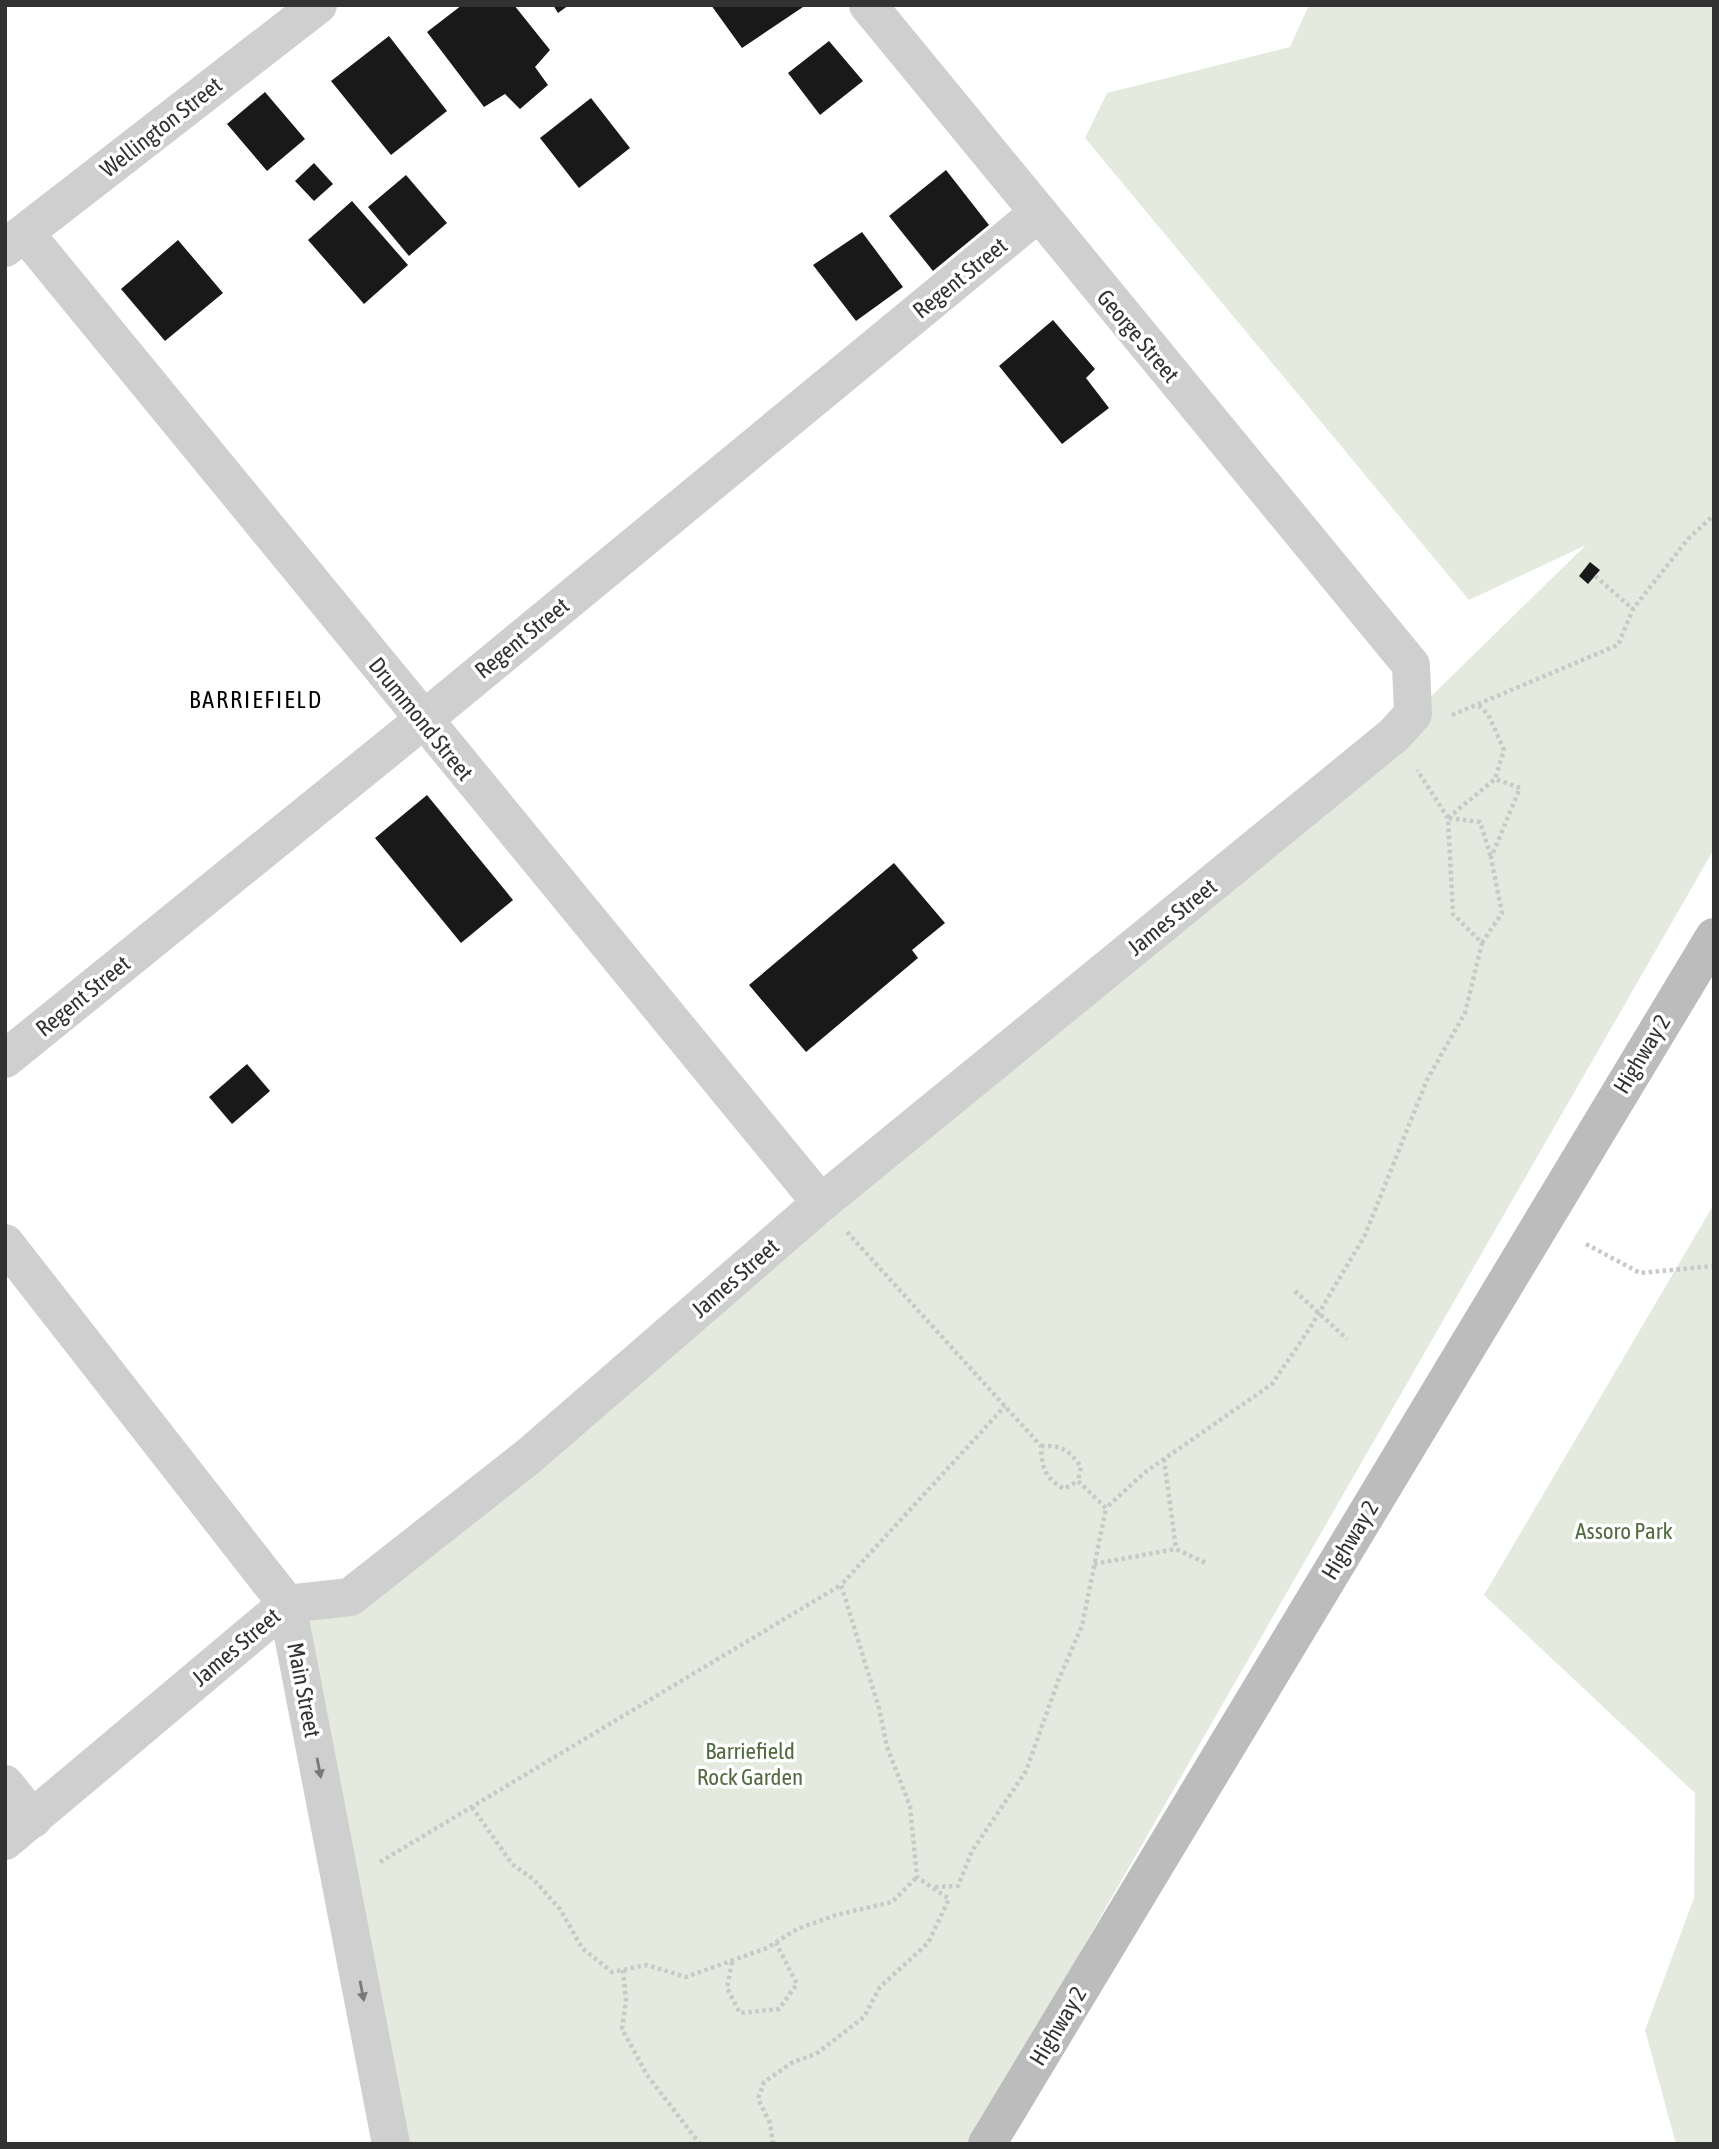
<svg xmlns="http://www.w3.org/2000/svg" width="1719" height="2149" viewBox="0 0 1719 2149" font-family="'Asap Condensed',sans-serif">
<style>
.green{fill:#e4eade}
.building{fill:#191919}
.lines{fill:none;stroke-linecap:round;stroke-linejoin:round}
.path{stroke:#c9c9c9;stroke-width:4.5;stroke-dasharray:3.5 3.5;stroke-linecap:butt}
.street{stroke:#cfcfcf;stroke-width:38}
.secondary{stroke:#bcbcbc;stroke-width:38}
.oneway{fill:#797979}
.labels{text-anchor:middle;stroke-width:7;stroke-linejoin:round;paint-order:stroke}
.street-label{font-size:23px;fill:#323232;stroke:#fff}
.park-label{font-size:23px;fill:#536b42;stroke:#fff}
.neighbourhood-label{font-size:24px;letter-spacing:2px;fill:#000;stroke:#fff}
</style>
<rect width="100%" height="100%" fill="#fff"/>
<g class="green">
<polygon points="1309,5 1714,5 1714,849 970,2144 391,2144 287,1604 350,1597 1413,714 1586,545 1469,600 1085,138 1107,93 1290,47"/>
<polygon points="1714,1204 1714,2144 1676,2144 1645,2030 1694,1898 1695,1793 1484,1595"/>
</g>
<g class="building">
<polygon points="462,5 514,5 550,50 535,67 548,85 520,109 505,94 484,107 427,32"/>
<polygon points="553,5 569,5 558,13"/>
<polygon points="711,5 806,5 742,48"/>
<polygon points="389,36 447,111 391,155 331,81"/>
<polygon points="829,41 863,81 820,115 788,73"/>
<polygon points="265,92 305,139 267,171 227,124"/>
<polygon points="591,98 630,148 579,188 540,138"/>
<polygon points="314,163 333,184 314,201 295,181"/>
<polygon points="946,170 989,225 933,271 889,216"/>
<polygon points="406,175 447,223 409,256 368,207"/>
<polygon points="352,201 408,265 364,304 308,240"/>
<polygon points="862,232 903,287 856,321 813,265"/>
<polygon points="178,240 223,293 165,341 121,289"/>
<polygon points="1053,320 1095,369 1086,378 1109,408 1062,444 999,366"/>
<polygon points="1590,562 1600,570 1588,584 1579,576"/>
<polygon points="427,795 513,900 461,943 375,838"/>
<polygon points="894,863 945,923 912,950 918,958 806,1052 749,985"/>
<polygon points="247,1064 270,1091 232,1124 209,1097"/>
</g>
<g class="lines">
<g class="path">
<polyline points="1595,576 1633,609"/>
<polyline points="1452,715 1618,645 1633,609 1688,539 1714,515"/>
<polyline points="1448,818 1495,779 1504,750 1488,714 1479,706"/>
<polyline points="1449,818 1480,822 1491,857"/>
<polyline points="1482,943 1502,913 1491,858 1520,788 1495,779"/>
<path d="M847 1232 1041 1446C1042 1468 1044 1477 1064 1489L1078 1481 1106 1508 1144 1473 1272 1384 1310 1328 1365 1235 1427 1080 1465 1013 1482 943 1453 914 1448 818 1417 770"/>
<polyline points="1586,1244 1640,1273 1714,1266"/>
<polyline points="1295,1291 1347,1339"/>
<path d="M1041 1446C1062 1445 1069 1450 1081 1467L1078 1481"/>
<polyline points="1164,1459 1176,1549"/>
<polyline points="1094,1564 1176,1549 1208,1564"/>
<polyline points="472,1807 512,1864 533,1879 560,1909 582,1948 612,1972 647,1965 686,1977 767,1948 797,1929 836,1915 892,1902 917,1877"/>
<polyline points="380,1862 841,1585"/>
<polyline points="935,1887 958,1886 972,1851 1026,1771 1058,1681 1082,1626 1106,1508"/>
<polyline points="732,1962 727,1988 740,2013 779,2009 797,1984 776,1943"/>
<polyline points="623,1970 626,2000 622,2029 647,2075 700,2144"/>
<polyline points="773,2144 770,2123 758,2099 764,2082 793,2062 816,2054 864,2017 880,1987 928,1943 949,1899 917,1877 910,1806 887,1747 879,1708 841,1585 1005,1406"/>
</g>
<g class="street">
<polyline points="25,233 821,1203"/>
<polyline points="5,248 318,5"/>
<polyline points="5,1059 422,721 1037,214"/>
<polyline points="5,1243 287,1604 391,2144"/>
<polyline points="5,1784 33,1819"/>
<polyline points="5,1841 287,1604 350,1597 529,1456 821,1203 1394,735 1413,714 1411,665 868,5"/>
</g>
<polyline class="secondary" points="987,2144 1714,937"/>
</g>
<defs><path id="oneway-solid" d="M-6-.8H1V-3.2L6.5 0L1 3.2V.8H-6Z" transform="scale(1.75)"/></defs>
<g class="oneway">
<use href="#oneway-solid" transform="translate(319 1768) rotate(79)"/>
<use href="#oneway-solid" transform="translate(362 1991) rotate(79)"/>
</g>
<g class="labels">
<g class="street-label">
<text transform="translate(161 127) rotate(-38)" y="8">Wellington Street</text>
<text transform="translate(960 278) rotate(-39)" y="8">Regent Street</text>
<text transform="translate(1138 336) rotate(50)" y="8">George Street</text>
<text transform="translate(522 638) rotate(-39)" y="8">Regent Street</text>
<text transform="translate(421 719) rotate(51)" y="8">Drummond Street</text>
<text transform="translate(1172 917) rotate(-39)" y="8">James Street</text>
<text transform="translate(83 996) rotate(-39)" y="8">Regent Street</text>
<text transform="translate(1642 1054) rotate(-59)" y="8">Highway 2</text>
<text transform="translate(735 1278) rotate(-41)" y="8">James Street</text>
<text transform="translate(1350 1540) rotate(-59)" y="8">Highway 2</text>
<text transform="translate(236 1647) rotate(-40)" y="8">James Street</text>
<text transform="translate(304 1690) rotate(79)" y="8">Main Street</text>
<text transform="translate(1058 2026) rotate(-59)" y="8">Highway 2</text>
</g>
<g class="park-label">
<text x="1624" y="1539">Assoro Park</text>
<text x="750" y="1759">Barriefield<tspan x="750" dy="26">Rock Garden</tspan></text>
</g>
<g class="neighbourhood-label">
<text x="256" y="708">BARRIEFIELD</text>
</g>
</g>
<rect width="1719" height="2149" fill="none" stroke="#323232" stroke-width="14"/>
</svg>
